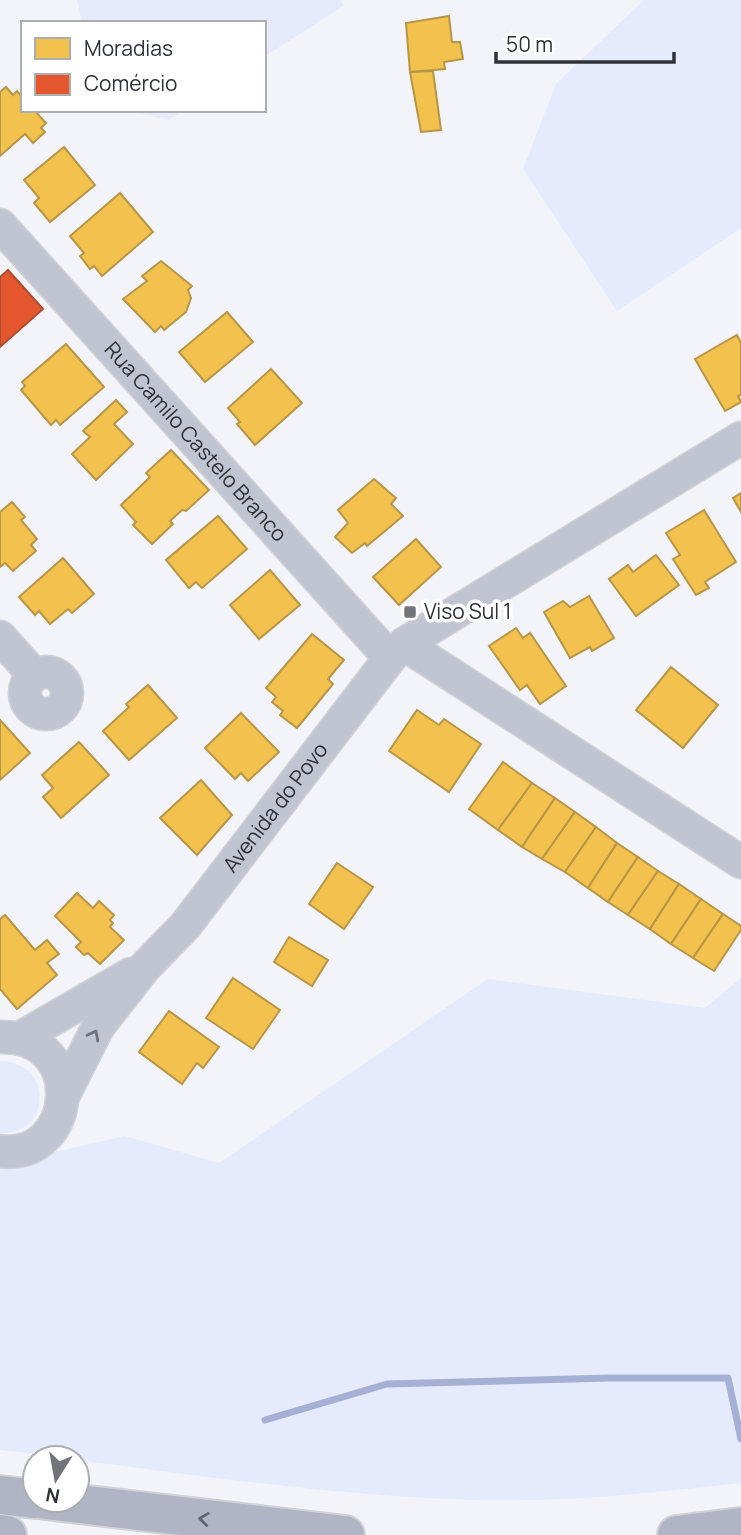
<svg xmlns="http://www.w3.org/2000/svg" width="741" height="1535" viewBox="0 0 741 1535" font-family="Manrope,sans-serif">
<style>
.green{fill:#e5ebfc}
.homes{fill:#f2c14e;stroke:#b89647;stroke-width:2}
.shops{fill:#e4572e;stroke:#ae4c31;stroke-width:2}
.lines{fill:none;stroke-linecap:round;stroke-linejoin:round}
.stream{stroke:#a5b0d4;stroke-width:7}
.minor-casing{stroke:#d0d2d6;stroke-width:35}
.major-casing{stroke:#d0d2d6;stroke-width:42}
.minor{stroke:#c1c4d1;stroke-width:32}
.major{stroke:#b0b4c5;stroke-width:38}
.oneway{stroke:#71737c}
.oneway2{stroke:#636570}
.poi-dot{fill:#73757b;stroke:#fff;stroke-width:2.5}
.labels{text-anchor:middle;stroke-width:7;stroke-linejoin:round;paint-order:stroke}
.street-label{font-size:21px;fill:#2f3137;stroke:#fff}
.poi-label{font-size:21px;fill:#2f3137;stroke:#fff;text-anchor:start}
</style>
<rect width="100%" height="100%" fill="#f2f4fa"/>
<g class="green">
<polygon points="77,0 341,0 343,6 264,57 264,23 82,23"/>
<polygon points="644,0 741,0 741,228 617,311 523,169 556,84"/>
<polygon points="126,110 183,110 169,120"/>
<path d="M741 978V1483C652 1493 562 1503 472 1500 339 1496 208 1477 77 1460V1458L0 1450V1164L125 1136 219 1163 488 979 705 1008Z"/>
<path d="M0 1061C55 1062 51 1136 0 1133Z"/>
</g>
<g class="homes">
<polygon points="449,16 452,42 460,42 463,59 444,62 445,69 410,72 406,23"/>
<polygon points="433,71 441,130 421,132 410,72"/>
<polygon points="6,87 13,95 17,91 23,98 23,110 34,110 46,123 41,128 45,132 33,143 25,134 0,156 0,92"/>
<polygon points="64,147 95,185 50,222 34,203 39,198 24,180"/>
<polygon points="120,193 153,232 102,276 94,266 90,269 80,256 84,253 70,236"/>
<polygon points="161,261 192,286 188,290 191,298 186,312 164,330 161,326 155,332 123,299 147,281 142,276"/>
<polygon points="227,312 253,342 205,382 179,352"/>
<polygon points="737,335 741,343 741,395 738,396 741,402 725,411 695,359"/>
<polygon points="66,344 104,387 60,425 56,420 51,425 21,390 25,386 22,382"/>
<polygon points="271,369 302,403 255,445 237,424 240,422 228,408"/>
<polygon points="116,400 127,412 114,424 133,444 96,480 72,454 90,437 83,431"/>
<polygon points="171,450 209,490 186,511 182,510 170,521 173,524 152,544 133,525 136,522 121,505 150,477 146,473"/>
<polygon points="374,479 396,498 391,504 403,516 367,546 365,543 352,553 335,537 348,523 338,510"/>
<polygon points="741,493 741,512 733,498"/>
<polygon points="12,502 25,517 21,520 37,539 31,545 36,551 13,571 5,563 0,567 0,512"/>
<polygon points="704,510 736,562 705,582 709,588 696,595 673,559 680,555 666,533"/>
<polygon points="218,516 247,549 202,588 196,582 189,588 166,560"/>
<polygon points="416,539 441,567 399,605 373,577"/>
<polygon points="656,555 679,585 636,616 609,579 628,565 633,572"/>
<polygon points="63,558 94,594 72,613 68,609 50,624 39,611 35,615 19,597"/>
<polygon points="270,570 300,605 259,639 230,605"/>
<polygon points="589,596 614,638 592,651 590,647 570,658 544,612 563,601 570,607"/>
<polygon points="516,628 523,638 530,633 566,686 540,704 527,685 520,690 489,646"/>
<polygon points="312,634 344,660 328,679 333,684 297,728 280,715 283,711 272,702 276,697 266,688"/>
<polygon points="671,667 718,705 683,748 636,710"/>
<polygon points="148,685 177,718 129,760 103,731 129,707 126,704"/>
<polygon points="417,710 439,725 444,719 481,744 449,792 389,751"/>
<polygon points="241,713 279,752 248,781 241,773 235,779 205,748"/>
<polygon points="0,720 30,753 0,780"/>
<polygon points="79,742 109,775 61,818 43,797 53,788 42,775"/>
<polygon points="503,762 532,783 498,830 469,809"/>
<polygon points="201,780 232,815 197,855 160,818"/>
<polygon points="532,783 555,798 522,847 498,830"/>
<polygon points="555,798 575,812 542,859 522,847"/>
<polygon points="575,812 596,827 565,872 542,859"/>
<polygon points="596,827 617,843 588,888 565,872"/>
<polygon points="617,843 638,857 608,902 588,888"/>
<polygon points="638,857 658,871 628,915 608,902"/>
<polygon points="337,863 373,887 344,929 309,904"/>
<polygon points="658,871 679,884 650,929 628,915"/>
<polygon points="679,884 701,899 671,944 650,929"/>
<polygon points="77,893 93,908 99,901 114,915 110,920 113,923 110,927 124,940 100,964 88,953 84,955 76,947 81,942 55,916"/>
<polygon points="701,899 723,914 693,958 671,944"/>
<polygon points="723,914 741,926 741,930 714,971 693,958"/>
<polygon points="5,915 35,950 47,940 59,954 47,963 57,975 17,1009 0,989 0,919"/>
<polygon points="289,937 328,960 312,986 274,962"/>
<polygon points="233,978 280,1010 253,1049 206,1018"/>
<polygon points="169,1011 219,1047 203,1068 197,1063 182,1084 139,1052"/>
</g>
<polygon class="shops" points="8,270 43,309 0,347 0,277"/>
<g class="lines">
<polyline class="stream" points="265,1420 387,1384 609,1378 728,1378 741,1439"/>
<defs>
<g id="minor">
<path id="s1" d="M0 225 390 658"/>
<polyline points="0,637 34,675"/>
<polyline points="404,644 741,862"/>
<circle cx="46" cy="693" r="21"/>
<path d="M0 1037C90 1035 76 1162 0 1151"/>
<polyline points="20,1038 131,974"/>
<path id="s2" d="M63 1096 98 1027 145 967 185 926 390 658 404 644 741 438"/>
</g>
<g id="major">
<polyline points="0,1495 35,1499"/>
<polyline points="45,1500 345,1535"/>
<polyline points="0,1534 7,1535"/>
<polyline points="677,1535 741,1527"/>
</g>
</defs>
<use href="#minor" class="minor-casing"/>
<use href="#major" class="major-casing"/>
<use href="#minor" class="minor"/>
<use href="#major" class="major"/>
</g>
<defs><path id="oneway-chevron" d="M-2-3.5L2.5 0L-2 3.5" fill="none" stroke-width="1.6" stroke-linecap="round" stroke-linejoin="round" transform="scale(1.75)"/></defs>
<use class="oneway" href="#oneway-chevron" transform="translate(94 1035) rotate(-62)"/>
<use class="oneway2" href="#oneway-chevron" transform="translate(204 1519) rotate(-173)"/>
<rect class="poi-dot" x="403" y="605" width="14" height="14" rx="3.5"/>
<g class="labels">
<g class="street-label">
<text dy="7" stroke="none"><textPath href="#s1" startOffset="292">Rua Camilo Castelo Branco</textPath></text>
<text dy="7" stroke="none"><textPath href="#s2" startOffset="360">Avenida do Povo</textPath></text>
</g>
<g class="poi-label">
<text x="424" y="619">Viso Sul 1</text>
</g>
</g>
<rect x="21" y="21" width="245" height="91" fill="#ffffff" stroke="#acadaf" stroke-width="2"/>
<rect x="35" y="38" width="35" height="21" fill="#f2c14e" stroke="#acadaf" stroke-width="2"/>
<text x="84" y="56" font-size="21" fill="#2f3137">Moradias</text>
<rect x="35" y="74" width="35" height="21" fill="#e4572e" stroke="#acadaf" stroke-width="2"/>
<text x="84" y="91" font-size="21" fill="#2f3137">Comércio</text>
<g transform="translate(56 1479) rotate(191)"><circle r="33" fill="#ffffff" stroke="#acadaf" stroke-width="2"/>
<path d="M0-5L12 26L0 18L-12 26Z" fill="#73757b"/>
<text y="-10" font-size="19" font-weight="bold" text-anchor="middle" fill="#2f3137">N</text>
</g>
<path d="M496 52v10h178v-10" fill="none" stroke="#2f3137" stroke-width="3.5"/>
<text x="506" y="52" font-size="21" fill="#2f3137" stroke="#ffffff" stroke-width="5" paint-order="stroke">50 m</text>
</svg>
